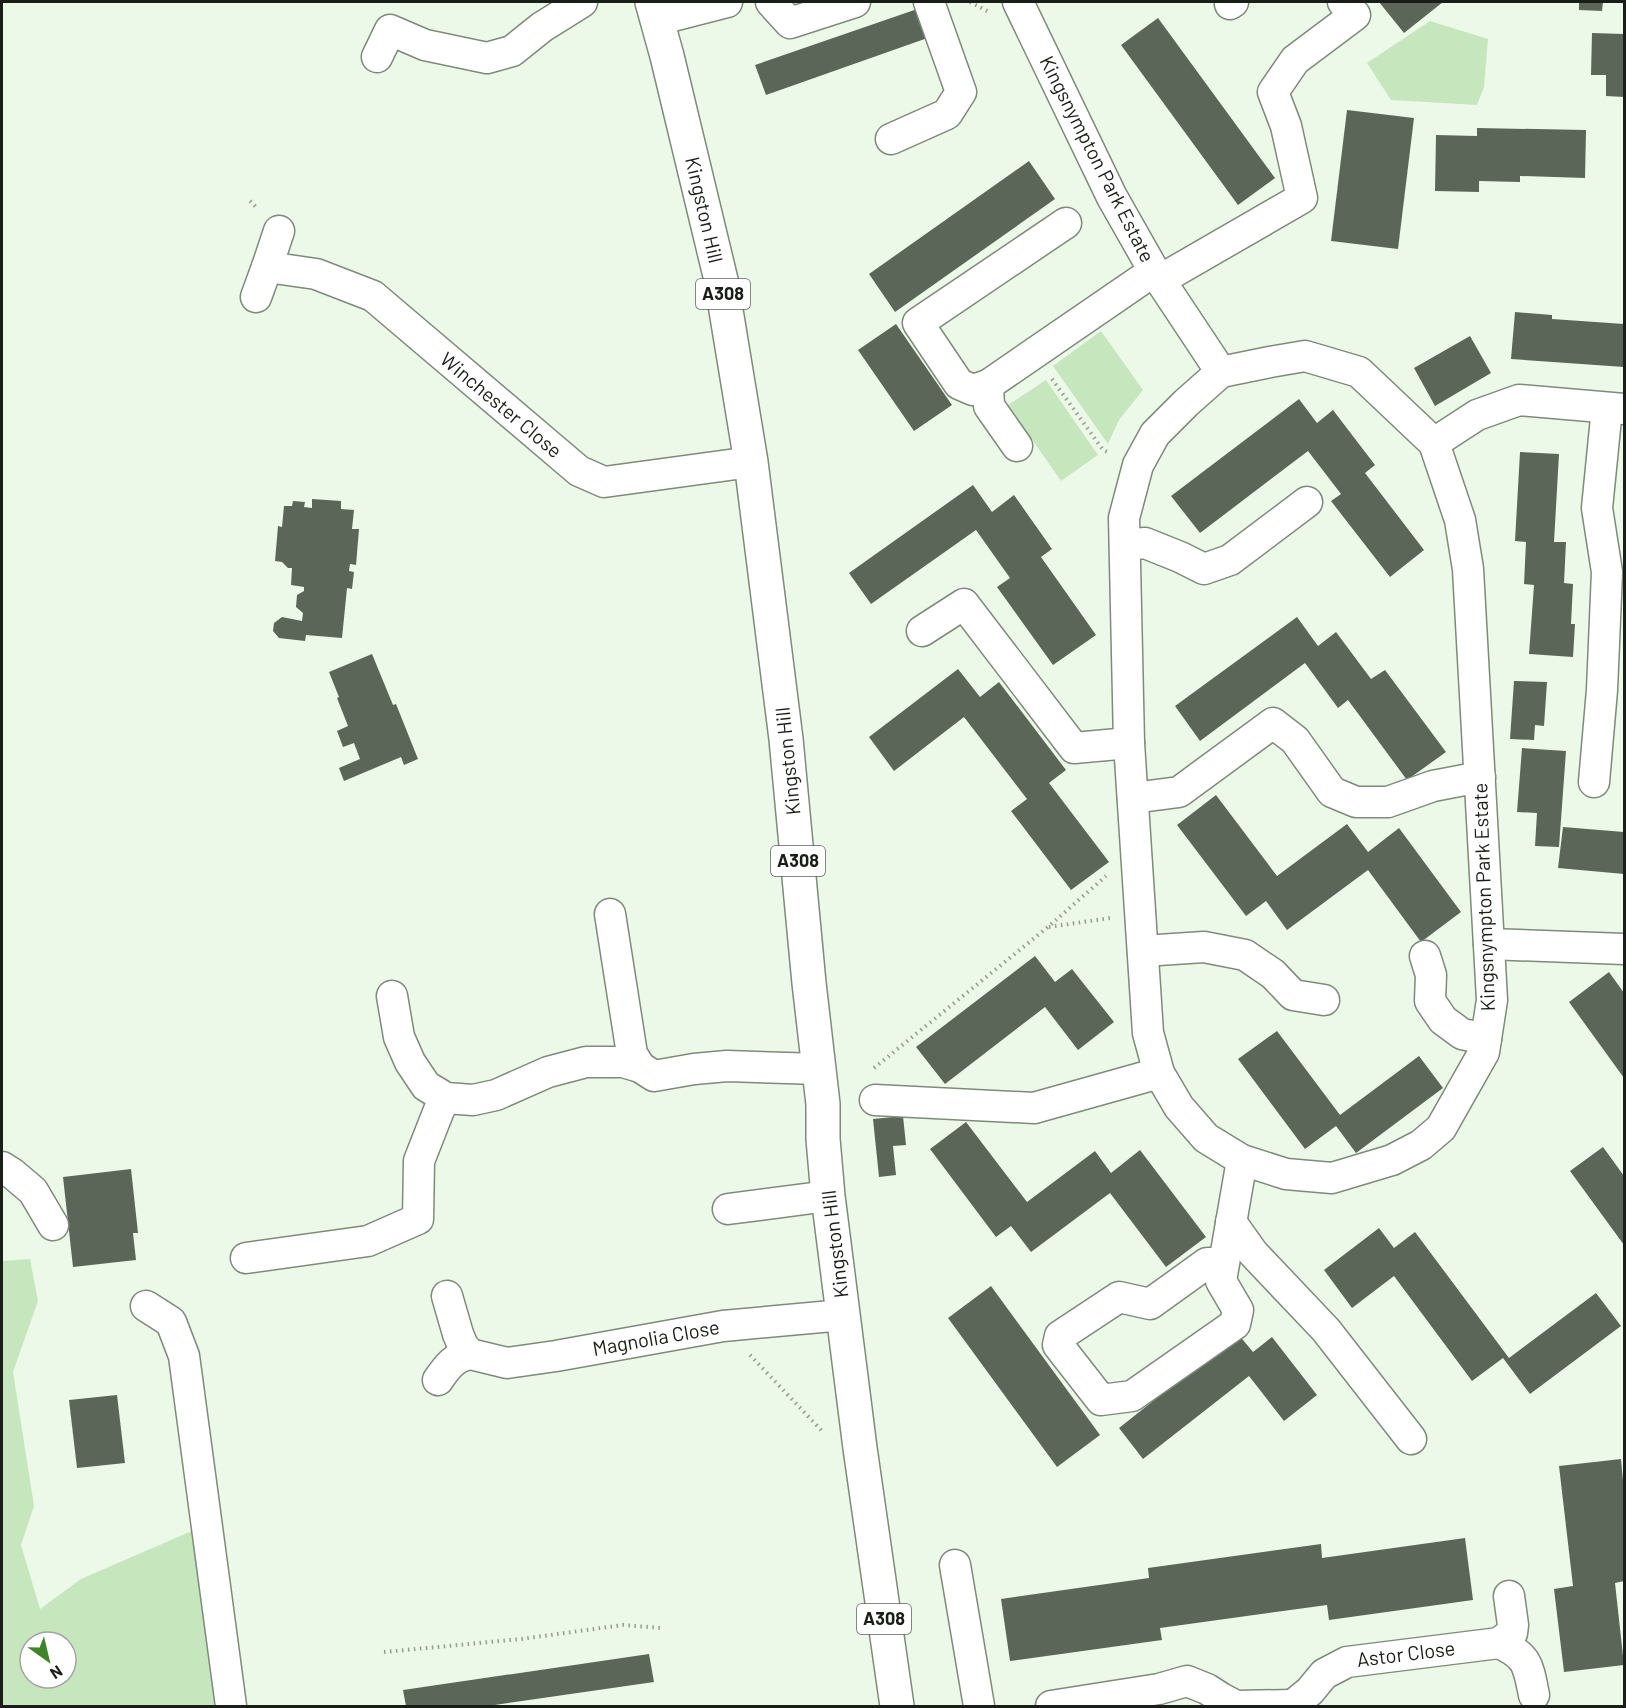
<svg xmlns="http://www.w3.org/2000/svg" width="1626" height="1708" viewBox="0 0 1626 1708" font-family="Barlow,sans-serif">
<style>
.green{fill:#c6e7bd;fill-rule:evenodd}
.building{fill:#5b6658}
.lines{fill:none;stroke-linecap:round;stroke-linejoin:round}
.minor-casing{stroke:#7e8a7a;stroke-width:33}
.major-casing{stroke:#7e8a7a;stroke-width:36}
.path{stroke:#939c90;stroke-width:4;stroke-dasharray:1.5 4.5;stroke-linecap:butt}
.minor{stroke:#fff;stroke-width:30}
.major{stroke:#fff;stroke-width:33}
.labels{text-anchor:middle;stroke-width:6;stroke-linejoin:round;paint-order:stroke}
.shield{fill:#fff;stroke:#5f625d;stroke-width:1.5}
.shield-label{font-size:18px;font-weight:bold;fill:#1a1e18}
.street-label{font-size:20px;fill:#1a1e18;stroke:#fff}
</style>
<rect width="100%" height="100%" fill="#ecf9e8"/>
<g class="green">
<polygon points="1430,21 1488,39 1484,87 1477,105 1391,100 1367,63"/>
<polygon points="1101,331 1143,390 1119,420 1108,444 1053,366"/>
<polygon points="1046,380 1098,455 1061,481 1008,405"/>
<path d="M30 1259 38 1301 13 1372 34 1506 21 1545 40 1609 81 1579 194 1530 225 1706H2V1261ZM30 1642H66V1678H30Z"/>
</g>
<g class="building">
<polygon points="1379,2 1443,2 1404,33"/>
<polygon points="1579,2 1603,2 1602,11 1579,10"/>
<polygon points="926,6 936,35 766,95 755,65"/>
<polygon points="1158,18 1275,178 1238,205 1121,45"/>
<polygon points="1592,33 1624,34 1624,97 1606,96 1606,75 1591,75"/>
<polygon points="1347,110 1414,118 1398,249 1331,241"/>
<polygon points="1477,128 1586,130 1585,178 1520,176 1520,182 1479,181 1479,192 1435,191 1436,135 1477,136"/>
<polygon points="1029,161 1055,199 895,312 869,274"/>
<polygon points="1515,312 1552,315 1552,319 1624,324 1624,367 1511,359"/>
<polygon points="896,324 952,405 914,431 858,350"/>
<polygon points="1470,336 1491,373 1435,406 1414,368"/>
<polygon points="1299,399 1317,423 1333,410 1375,465 1365,473 1424,550 1390,577 1331,501 1341,494 1308,451 1200,533 1171,496"/>
<polygon points="1520,452 1559,454 1554,542 1566,542 1564,583 1573,584 1571,624 1575,624 1573,657 1529,654 1534,585 1524,584 1526,542 1515,541"/>
<polygon points="973,485 992,512 1014,495 1052,549 1041,557 1096,635 1053,665 997,587 1010,578 976,530 871,604 849,573"/>
<polygon points="312,499 341,501 341,509 354,510 352,529 359,529 356,565 350,564 349,571 354,572 352,589 347,588 342,638 306,635 305,641 279,638 273,631 274,623 282,617 302,621 303,613 296,607 297,595 304,591 304,587 291,585 292,568 288,568 282,562 275,561 278,526 282,527 284,506 292,506 293,501 305,502 304,507 312,508"/>
<polygon points="1297,617 1318,646 1336,632 1371,679 1385,670 1446,752 1407,780 1348,700 1338,708 1305,663 1200,741 1175,706"/>
<polygon points="372,654 393,705 396,704 418,759 404,765 401,757 344,781 339,768 360,759 354,743 343,747 337,731 348,726 337,698 339,697 329,672"/>
<polygon points="958,669 980,697 999,682 1066,770 1049,783 1109,862 1071,890 1011,811 1027,799 964,717 894,771 869,737"/>
<polygon points="1514,681 1547,682 1544,726 1535,725 1534,740 1510,739"/>
<polygon points="1522,748 1566,751 1559,847 1535,846 1537,813 1517,812"/>
<polygon points="1216,795 1277,876 1347,824 1368,852 1399,828 1461,912 1421,942 1368,870 1287,930 1266,901 1246,916 1177,825"/>
<polygon points="1563,827 1624,832 1624,874 1558,868"/>
<polygon points="1035,956 1055,982 1072,969 1114,1022 1078,1050 1045,1007 945,1084 916,1047"/>
<polygon points="1609,972 1624,993 1624,1078 1569,1002"/>
<polygon points="1277,1031 1340,1115 1419,1056 1443,1088 1356,1153 1336,1126 1305,1149 1238,1059"/>
<polygon points="903,1116 906,1145 893,1146 896,1175 879,1177 873,1119"/>
<polygon points="966,1122 1027,1202 1095,1151 1111,1173 1140,1150 1206,1237 1166,1267 1110,1193 1031,1252 1011,1226 996,1237 930,1149"/>
<polygon points="1603,1147 1624,1176 1624,1245 1570,1171"/>
<polygon points="131,1169 138,1233 133,1233 136,1260 73,1267 63,1177"/>
<polygon points="1379,1228 1394,1248 1415,1232 1509,1358 1596,1293 1621,1326 1530,1394 1503,1358 1472,1381 1394,1276 1352,1308 1324,1270"/>
<polygon points="991,1286 1100,1435 1057,1467 948,1318"/>
<polygon points="1238,1334 1253,1352 1272,1337 1317,1395 1284,1421 1249,1376 1143,1459 1119,1428"/>
<polygon points="117,1395 125,1463 77,1468 69,1400"/>
<polygon points="1621,1459 1624,1492 1624,1581 1615,1583 1624,1665 1564,1672 1554,1589 1573,1586 1559,1466"/>
<polygon points="1465,1538 1473,1600 1329,1620 1327,1605 1160,1628 1162,1640 1010,1661 1001,1599 1149,1578 1148,1568 1321,1544 1322,1558"/>
<polygon points="649,1654 654,1682 488,1706 406,1706 403,1690"/>
</g>
<g class="lines">
<defs>
<g id="minor">
<polyline points="771,2 790,23 855,2"/>
<polyline points="1018,2 1112,197 1154,271 1221,372"/>
<polyline points="1230,4 1233,2"/>
<polyline points="657,20 727,2"/>
<polyline points="377,57 390,30 425,45 487,58 512,51 542,27 582,2"/>
<polyline points="891,139 947,114 961,92 929,2"/>
<polyline points="1066,223 918,323 959,384 973,390 988,385 1154,271"/>
<polyline points="267,267 279,231"/>
<polyline points="1160,280 1302,198 1286,126 1273,92 1295,60 1355,15 1343,2"/>
<polyline points="256,297 267,267 316,274 373,296 579,471 604,482 751,462"/>
<polygon points="1305,356 1359,372 1434,443 1460,520 1468,569 1492,1000 1484,1052 1441,1128 1421,1145 1392,1160 1332,1178 1286,1174 1242,1160 1206,1138 1179,1107 1159,1073 1148,1033 1129,743 1124,518 1138,465 1155,434 1186,403 1221,372 1270,362"/>
<polyline points="988,385 989,406 1017,446"/>
<polyline points="1434,443 1477,415 1519,400 1624,409"/>
<polyline points="1125,545 1145,543 1180,557 1204,569 1230,560 1307,502"/>
<polyline points="922,631 964,604 1074,748 1129,743"/>
<polyline points="1594,782 1602,690 1607,572 1597,508 1607,408"/>
<polyline points="1133,798 1179,792 1273,723 1295,740 1332,792 1356,802 1388,802 1433,786 1480,777"/>
<polyline points="610,914 632,1054 640,1067 654,1076 694,1069 727,1066 819,1069"/>
<polyline points="1489,944 1624,949"/>
<polyline points="1143,951 1204,947 1245,955 1273,974 1293,995 1324,1000"/>
<polyline points="1425,956 1431,975 1430,1001 1443,1020 1462,1034 1486,1039"/>
<polyline points="392,996 399,1037 410,1062 426,1086 446,1098 473,1100 496,1095 548,1072 586,1062 623,1062 640,1067"/>
<polyline points="875,1100 1034,1108 1159,1073"/>
<polyline points="2,1167 13,1174 33,1191 53,1225"/>
<polyline points="728,1209 828,1196"/>
<polyline points="1231,1222 1253,1253 1326,1330 1411,1439"/>
<polyline points="246,1258 368,1241 418,1219 419,1161 439,1110 446,1098"/>
<path d="M1224 1263H1207L1150 1304 1119 1297 1060 1336 1058 1345 1101 1400 1132 1396 1235 1324 1238 1310 1221 1281C1228 1241 1235 1200 1242 1160"/>
<polyline points="447,1296 458,1334 463,1346 470,1354 507,1363 556,1356 723,1326 843,1315"/>
<polyline points="146,1306 171,1322 184,1356 231,1706"/>
<path d="M438 1380C447 1367 454 1357 470 1354"/>
<polyline points="955,1565 979,1706"/>
<polyline points="1499,1643 1512,1633 1513,1625 1509,1596"/>
<polyline points="1051,1706 1159,1689 1187,1681 1207,1689 1221,1698 1236,1706 1293,1705"/>
<path d="M1293 1706V1705L1310 1691 1324 1674 1347 1662 1499 1643C1528 1656 1528 1665 1534 1695"/>
</g>
<polyline id="major" points="652,2 667,56 721,280 751,462 786,739 809,983 823,1104 823,1139 828,1196 860,1448 897,1706"/>
</defs>
<use href="#minor" class="minor-casing"/>
<use href="#major" class="major-casing"/>
<g class="path">
<polyline points="970,2 989,12"/>
<polyline points="250,201 258,209"/>
<polyline points="1052,379 1103,450 1110,453"/>
<polyline points="1049,927 1110,918"/>
<polyline points="874,1068 1048,927 1106,876"/>
<polyline points="750,1355 823,1432"/>
<polyline points="384,1652 521,1639 623,1625 661,1628"/>
</g>
<use href="#minor" class="minor"/>
<use href="#major" class="major"/>
</g>
<g class="labels">
<g class="shield">
<rect x="696" y="279" width="54" height="30" rx="4.5"/>
<rect x="771" y="846" width="54" height="30" rx="4.5"/>
<rect x="857" y="1604" width="54" height="30" rx="4.5"/>
</g>
<g class="shield-label">
<text x="723" y="300">A308</text>
<text x="798" y="867">A308</text>
<text x="884" y="1625">A308</text>
</g>
<g class="street-label">
<text transform="translate(1097 159) rotate(63)" y="7">Kingsnympton Park Estate</text>
<text transform="translate(704 210) rotate(77)" y="7">Kingston Hill</text>
<text transform="translate(501 405) rotate(40)" y="7">Winchester Close</text>
<text transform="translate(788 761) rotate(-96)" y="7">Kingston Hill</text>
<text transform="translate(1484 897) rotate(-92)" y="7">Kingsnympton Park Estate</text>
<text transform="translate(835 1244) rotate(-97)" y="7">Kingston Hill</text>
<text transform="translate(656 1338) rotate(-10)" y="7">Magnolia Close</text>
<text transform="translate(1406 1654) rotate(-7)" y="7">Astor Close</text>
</g>
</g>
<rect width="1626" height="1708" fill="none" stroke="#1a1e18" stroke-width="6"/>
<g transform="translate(48 1660) rotate(146)"><circle r="28" fill="#ffffff" stroke="#a3a5a3" stroke-width="1.5"/>
<path d="M0-4.5L10 22L0 15L-10 22Z" fill="#408429"/>
<text y="-9" font-size="16" font-weight="bold" text-anchor="middle" fill="#1a1e18">N</text>
</g>
</svg>
